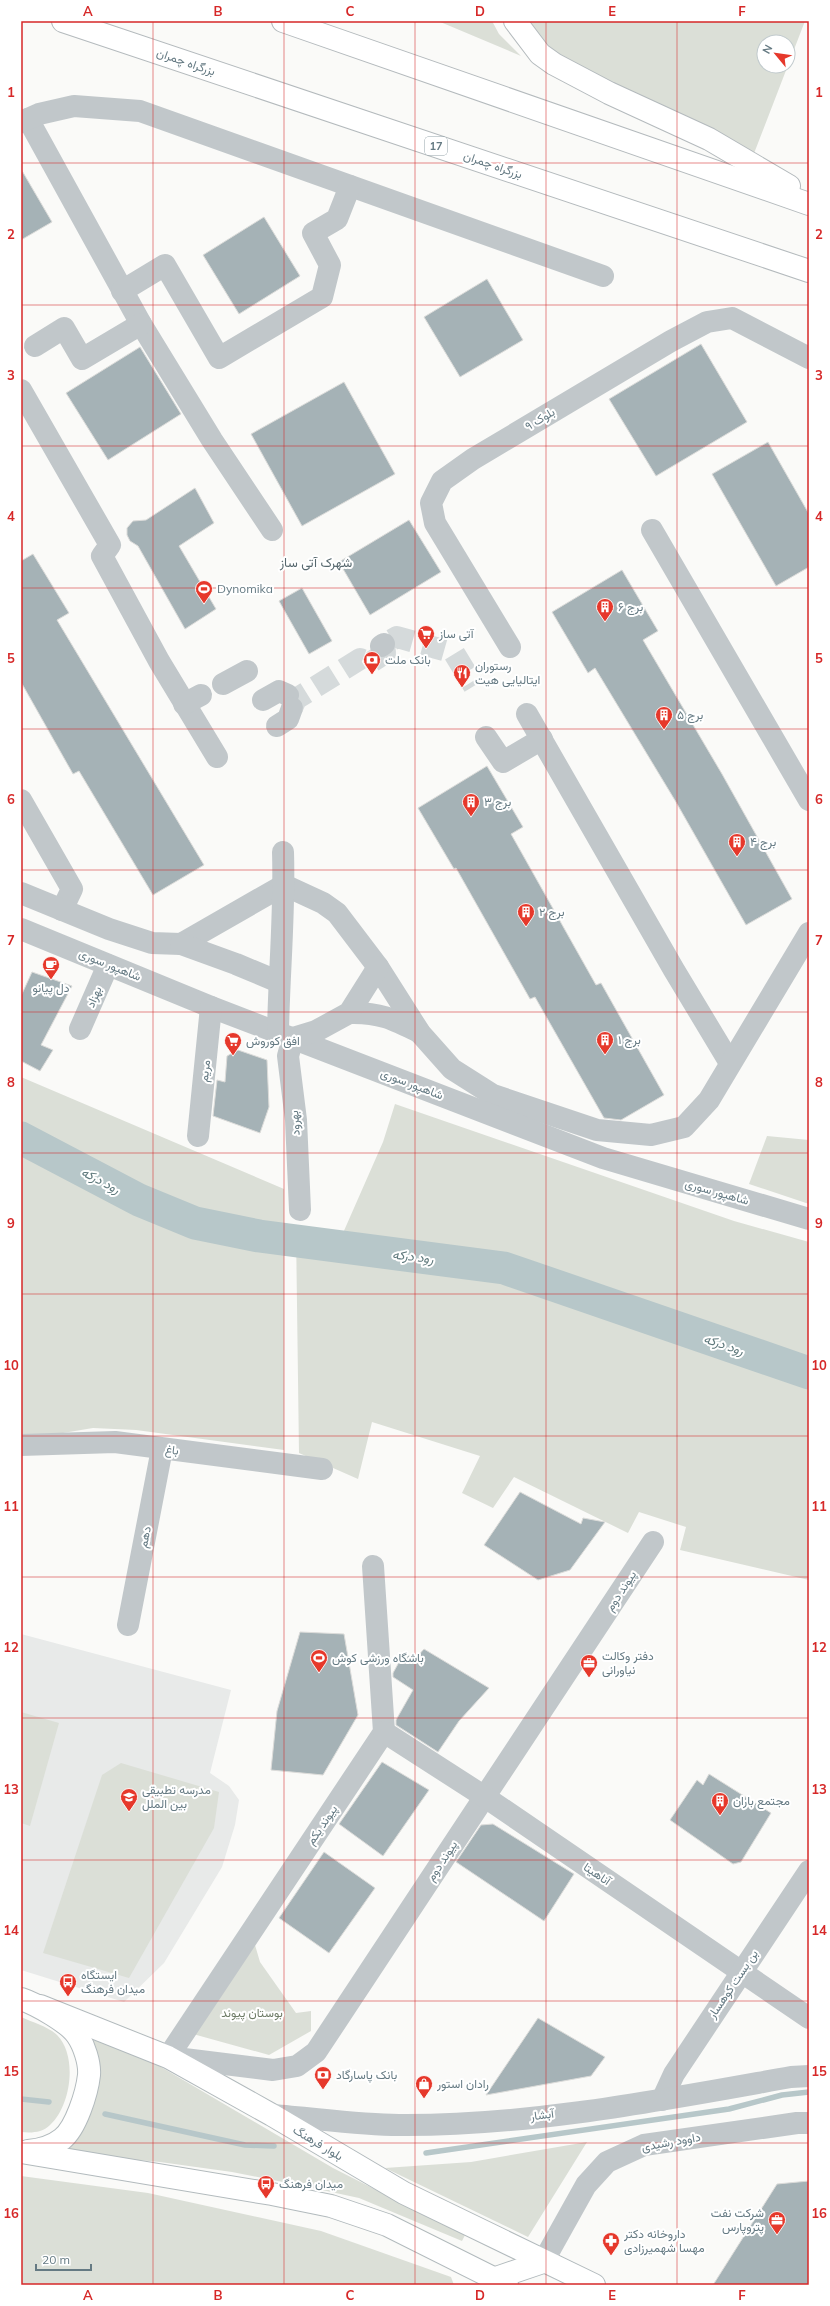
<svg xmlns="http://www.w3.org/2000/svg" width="830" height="2306" viewBox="0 0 830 2306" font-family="Mulish,Vazirmatn,sans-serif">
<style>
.built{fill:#e8eae9}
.green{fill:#dbdfd7;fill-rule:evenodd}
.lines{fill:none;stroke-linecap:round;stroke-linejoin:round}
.stream{stroke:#b7c7c9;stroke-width:5.5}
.river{stroke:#b7c7c9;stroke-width:33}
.building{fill:#a5b2b6;stroke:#dcdcda}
.minor-tunnel{stroke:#d5dadb;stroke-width:22;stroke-dasharray:22 11;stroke-linecap:butt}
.major-casing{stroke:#b2babd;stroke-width:24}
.highway-casing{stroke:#b4babd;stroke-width:24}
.minor{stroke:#c1c7ca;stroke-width:22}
.major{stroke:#fff;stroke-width:22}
.highway{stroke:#fff;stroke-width:22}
.grid{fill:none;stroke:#d62828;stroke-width:1;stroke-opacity:0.55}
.labels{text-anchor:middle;stroke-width:4;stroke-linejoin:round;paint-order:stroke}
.shield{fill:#fff;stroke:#93a2a8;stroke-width:1}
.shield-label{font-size:11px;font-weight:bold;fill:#657a83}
.street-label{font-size:12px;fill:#657a83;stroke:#fff}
.poi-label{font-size:12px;fill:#657a83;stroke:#fff;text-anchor:start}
.park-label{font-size:12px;fill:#6c7a64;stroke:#fff}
.neighbourhood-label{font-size:13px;fill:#57686e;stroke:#fff}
.water-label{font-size:13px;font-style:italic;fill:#5f797c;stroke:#fff}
.neatline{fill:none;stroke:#d62828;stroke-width:1.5}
.grid-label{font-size:13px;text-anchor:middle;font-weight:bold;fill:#d62828}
</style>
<rect width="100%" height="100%" fill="#fafaf8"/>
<polygon class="built" points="21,1634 231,1690 210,1773 229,1786 239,1800 235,1825 222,1867 164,1963 124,2002 21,1970"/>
<g class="green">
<polygon points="438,21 492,21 499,34 521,56"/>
<path d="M528 21H805L753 156 548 52ZM764 42H788V66H764Z"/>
<polygon points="21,1077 284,1189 284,1450 136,1430 93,1428 21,1440"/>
<polygon points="395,1104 734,1221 809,1242 809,1580 680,1550 686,1527 639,1512 628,1533 514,1477 493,1508 462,1493 480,1456 372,1422 358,1479 299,1453 296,1230 343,1233 383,1142"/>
<polygon points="767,1136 809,1140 809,1204 749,1184"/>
<polygon points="21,1712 59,1723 30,1826 21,1823"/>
<polygon points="121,1763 219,1792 214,1828 129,1978 43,1953 102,1775"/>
<polygon points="255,1945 260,1962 296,2013 311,2011 311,2031 269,2055 193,2034"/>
<path d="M21 2017C32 2022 49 2027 57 2035 78 2056 71 2106 50 2125 42 2133 31 2133 21 2132Z"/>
<polygon points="92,2034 144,2057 333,2168 465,2235 462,2241 359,2198 308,2187 232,2172 160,2162 48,2152 64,2149 95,2054"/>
<polygon points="587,2142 528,2237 385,2168 471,2162"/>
<polygon points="21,2176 148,2193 321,2231 451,2277 454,2285 21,2285"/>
</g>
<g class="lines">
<g class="stream">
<polyline points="21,2099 49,2102"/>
<polyline points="105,2114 245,2145 274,2146"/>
<polyline points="426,2153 729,2109 782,2095 809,2092"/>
</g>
<polyline class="river" points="21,1138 139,1200 195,1223 259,1236 504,1268 809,1373"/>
</g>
<g class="building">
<polygon points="21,169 52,222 21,240"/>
<polygon points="264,217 300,276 239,314 203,255"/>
<polygon points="487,279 523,340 460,377 424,317"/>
<polygon points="701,344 747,422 656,476 609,399"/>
<polygon points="140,347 181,414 108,460 66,393"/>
<polygon points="344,382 395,474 302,526 251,434"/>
<polygon points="768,442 809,514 809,567 776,586 712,474"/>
<polygon points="195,488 214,523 179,546 216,609 185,629 138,546 130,541 127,535 127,528 133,521 146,520"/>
<polygon points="409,520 441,572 370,615 339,562"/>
<polygon points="33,554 69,613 57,620 204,865 153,895 79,771 73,774 21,682 21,561"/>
<polygon points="622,570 658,631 643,640 722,774 792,899 746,925 676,802 595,668 588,673 552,612"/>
<polygon points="302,588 332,641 309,654 279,601"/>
<polygon points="487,766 523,827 511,834 596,985 601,983 664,1095 621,1120 604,1118 535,997 530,999 456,868 454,869 418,808"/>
<polygon points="32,972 72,986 41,1045 53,1050 40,1071 21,1061 21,996"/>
<polygon points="238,1050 267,1060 269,1107 260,1133 213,1116 217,1080 225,1082 227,1056"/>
<polygon points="520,1492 581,1524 583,1518 605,1522 570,1570 538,1580 484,1545"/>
<polygon points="300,1632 344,1634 358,1715 323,1775 271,1770 277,1711"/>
<polygon points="424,1649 489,1688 459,1721 438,1752 396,1725 396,1720 413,1690 393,1677 393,1673 404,1653 415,1659"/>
<polygon points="382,1762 429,1790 383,1856 339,1824"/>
<polygon points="709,1774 771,1813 741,1862 733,1864 670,1820 697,1780 703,1785"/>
<polygon points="493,1824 574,1874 544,1921 456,1862 481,1825"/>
<polygon points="324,1852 375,1888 329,1953 279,1918"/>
<polygon points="538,2018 605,2057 591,2076 486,2095"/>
<polygon points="809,2181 809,2285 713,2285 777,2184"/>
</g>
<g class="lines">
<polyline class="minor-tunnel" points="292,708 296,699 360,659 370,663 385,653 384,644 397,637 454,653 474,686"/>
<defs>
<g id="major">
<path d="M21 1999C36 2004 68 2022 77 2035 84 2045 90 2063 89 2075 87 2093 76 2128 62 2139 52 2147 41 2150 28 2151"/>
<polyline points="40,2006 168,2057 272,2115 404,2193 594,2285"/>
<polyline points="21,2152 272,2194 331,2206 387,2225 507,2285"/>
<polyline points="493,2279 543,2262"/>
</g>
<g id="highway">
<polyline points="63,21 809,271"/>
<polyline points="283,21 809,204"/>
<polyline points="515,21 540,54 554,64 609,93 709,139 789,186"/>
</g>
</defs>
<use href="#major" class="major-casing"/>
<use href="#highway" class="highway-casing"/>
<g class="minor">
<polyline points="28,119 141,324 212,440 272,530"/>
<polyline points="21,122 39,114 74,106 140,111 603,276"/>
<polyline points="122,291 165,265 219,358 322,297 330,265 313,233 337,219 350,186"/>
<polyline points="35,346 64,328 82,359 141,324"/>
<polyline points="21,390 110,545 102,556 159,661 217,757"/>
<polyline points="652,530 809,800"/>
<polyline points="381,646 384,644"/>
<polyline points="510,647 435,523 431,503 442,481 473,459 671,341 707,322 732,318 809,358"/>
<polyline points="223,684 247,671"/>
<polyline points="263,700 279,691 288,695"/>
<polyline points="184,704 201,695"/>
<polyline points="527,714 674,970 730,1063"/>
<polyline points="277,726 288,719 292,708"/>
<polyline points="486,737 503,762 542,739"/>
<polyline points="21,800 72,889 62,910"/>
<polyline points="284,885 323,903 337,913 378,967 420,1033 452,1069 493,1095 597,1130 651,1135 684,1127 709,1100 809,933"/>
<polyline points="21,893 109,929 152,943 181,944 284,885"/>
<polyline points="21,929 211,1007 603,1158 809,1219"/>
<polyline points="181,944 236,964 279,982"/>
<path d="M349 1013C379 1012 393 1019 419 1032"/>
<polyline points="80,1029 108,965"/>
<path d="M278 1032C279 972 285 912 283 852"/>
<polyline points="198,1136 211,1007"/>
<polyline points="300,1210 296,1120 288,1056 293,1038 316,1031 349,1013 378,967"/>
<polyline points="21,1445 115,1442 322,1469"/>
<polyline points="373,1566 384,1732 168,2057 273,2070 297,2066 316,2052 653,1542"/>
<polyline points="128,1625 162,1449"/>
<polyline points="384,1732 485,1797 809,2018"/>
<polyline points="662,2100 674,2074 809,1871"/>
<path d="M272 2115C314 2118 357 2125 399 2125 530 2126 662 2100 791 2077L809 2076"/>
<polyline points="543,2262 586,2185 607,2162 644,2145 797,2123 809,2123"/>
</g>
<use href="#major" class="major"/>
<use href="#highway" class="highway"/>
</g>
<path class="grid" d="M153 21V2285M284 21V2285M415 21V2285M546 21V2285M677 21V2285M21 163H809M21 305H809M21 446H809M21 588H809M21 729H809M21 870H809M21 1012H809M21 1153H809M21 1294H809M21 1436H809M21 1577H809M21 1718H809M21 1860H809M21 2001H809M21 2143H809"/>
<defs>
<symbol id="stadium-pin" viewBox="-11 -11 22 30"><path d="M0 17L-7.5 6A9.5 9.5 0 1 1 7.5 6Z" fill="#e6382b" stroke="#fff"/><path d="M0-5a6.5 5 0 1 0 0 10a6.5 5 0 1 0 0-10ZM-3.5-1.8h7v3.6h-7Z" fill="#fff"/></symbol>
<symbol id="building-pin" viewBox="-11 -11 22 30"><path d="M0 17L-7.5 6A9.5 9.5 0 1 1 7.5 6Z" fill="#e6382b" stroke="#fff"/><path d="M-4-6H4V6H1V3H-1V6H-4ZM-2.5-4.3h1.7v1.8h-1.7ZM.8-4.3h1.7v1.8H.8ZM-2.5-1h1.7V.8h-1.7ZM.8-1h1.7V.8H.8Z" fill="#fff"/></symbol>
<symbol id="supermarket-pin" viewBox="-11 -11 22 30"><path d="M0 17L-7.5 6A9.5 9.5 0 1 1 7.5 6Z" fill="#e6382b" stroke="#fff"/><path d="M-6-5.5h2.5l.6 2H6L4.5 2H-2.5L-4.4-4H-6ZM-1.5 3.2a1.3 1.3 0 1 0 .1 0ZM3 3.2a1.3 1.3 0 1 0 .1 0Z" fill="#fff"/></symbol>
<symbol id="bank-pin" viewBox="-11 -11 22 30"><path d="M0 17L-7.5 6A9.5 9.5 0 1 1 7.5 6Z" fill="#e6382b" stroke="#fff"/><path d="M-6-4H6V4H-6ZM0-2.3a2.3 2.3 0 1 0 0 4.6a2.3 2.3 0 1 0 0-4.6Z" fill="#fff"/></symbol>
<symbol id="restaurant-pin" viewBox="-11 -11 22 30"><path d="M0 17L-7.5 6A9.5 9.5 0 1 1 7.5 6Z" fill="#e6382b" stroke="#fff"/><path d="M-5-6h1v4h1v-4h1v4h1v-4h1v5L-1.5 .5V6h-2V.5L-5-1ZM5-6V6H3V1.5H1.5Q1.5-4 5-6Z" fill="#fff"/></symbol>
<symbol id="cafe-pin" viewBox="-11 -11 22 30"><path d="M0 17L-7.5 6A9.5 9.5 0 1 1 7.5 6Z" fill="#e6382b" stroke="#fff"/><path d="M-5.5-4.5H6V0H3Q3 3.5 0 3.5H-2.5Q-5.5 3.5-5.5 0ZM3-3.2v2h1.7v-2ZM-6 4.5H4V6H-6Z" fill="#fff"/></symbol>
<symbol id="office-pin" viewBox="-11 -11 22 30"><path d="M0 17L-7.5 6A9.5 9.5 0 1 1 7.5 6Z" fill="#e6382b" stroke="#fff"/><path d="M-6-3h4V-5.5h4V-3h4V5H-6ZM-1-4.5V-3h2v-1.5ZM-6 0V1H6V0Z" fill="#fff"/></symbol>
<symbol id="school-pin" viewBox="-11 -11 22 30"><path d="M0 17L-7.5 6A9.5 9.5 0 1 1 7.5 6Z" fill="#e6382b" stroke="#fff"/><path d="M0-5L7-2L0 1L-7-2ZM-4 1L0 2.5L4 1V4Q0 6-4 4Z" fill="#fff"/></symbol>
<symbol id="bus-pin" viewBox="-11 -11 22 30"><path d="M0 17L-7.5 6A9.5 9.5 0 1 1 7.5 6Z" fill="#e6382b" stroke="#fff"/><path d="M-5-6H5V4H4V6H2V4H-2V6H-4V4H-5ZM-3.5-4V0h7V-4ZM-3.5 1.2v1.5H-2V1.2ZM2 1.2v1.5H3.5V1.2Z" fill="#fff"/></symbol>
<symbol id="shop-pin" viewBox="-11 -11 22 30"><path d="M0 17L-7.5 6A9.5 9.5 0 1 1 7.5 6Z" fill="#e6382b" stroke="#fff"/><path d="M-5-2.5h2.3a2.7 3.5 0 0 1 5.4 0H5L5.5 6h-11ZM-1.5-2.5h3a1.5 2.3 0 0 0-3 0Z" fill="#fff"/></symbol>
<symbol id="pharmacy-pin" viewBox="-11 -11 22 30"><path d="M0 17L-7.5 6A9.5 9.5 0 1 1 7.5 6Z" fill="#e6382b" stroke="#fff"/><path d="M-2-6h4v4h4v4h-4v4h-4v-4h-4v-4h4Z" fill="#fff"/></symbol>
</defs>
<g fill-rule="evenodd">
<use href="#stadium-pin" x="194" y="579" width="20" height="27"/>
<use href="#building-pin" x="595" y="597" width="20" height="27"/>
<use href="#supermarket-pin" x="416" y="624" width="20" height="27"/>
<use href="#bank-pin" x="362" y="650" width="20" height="27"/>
<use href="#restaurant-pin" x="452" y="663" width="20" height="27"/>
<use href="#building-pin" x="654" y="705" width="20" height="27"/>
<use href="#building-pin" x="461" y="792" width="20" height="27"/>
<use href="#building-pin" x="727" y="832" width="20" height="27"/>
<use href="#building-pin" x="516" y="902" width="20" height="27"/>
<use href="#cafe-pin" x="41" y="955" width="20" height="27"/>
<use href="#building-pin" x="595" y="1030" width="20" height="27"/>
<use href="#supermarket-pin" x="223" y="1031" width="20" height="27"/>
<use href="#stadium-pin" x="309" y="1648" width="20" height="27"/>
<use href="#office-pin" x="579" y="1653" width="20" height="27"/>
<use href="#school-pin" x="119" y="1787" width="20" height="27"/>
<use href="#building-pin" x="710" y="1791" width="20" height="27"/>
<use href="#bus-pin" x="58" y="1972" width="20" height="27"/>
<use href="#bank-pin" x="313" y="2065" width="20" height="27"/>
<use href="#shop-pin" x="414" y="2074" width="20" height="27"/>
<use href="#bus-pin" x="256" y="2174" width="20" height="27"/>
<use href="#office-pin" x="767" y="2210" width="20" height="27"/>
<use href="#pharmacy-pin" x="601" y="2231" width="20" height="27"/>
</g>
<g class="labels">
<rect class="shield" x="425" y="137" width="22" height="18" rx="3"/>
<g class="shield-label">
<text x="436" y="150">17</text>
</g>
<g class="street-label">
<text transform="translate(186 62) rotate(19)" y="4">بزرگراه چمران</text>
<text transform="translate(493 165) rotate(19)" y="4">بزرگراه چمران</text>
<text transform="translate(540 419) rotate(-31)" y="4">بلوک ۹</text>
<text transform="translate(110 965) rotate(22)" y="4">شاهپور سوری</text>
<text transform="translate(94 997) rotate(-67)" y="4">بهزاد</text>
<text transform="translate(205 1071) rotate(-84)" y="4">مریم</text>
<text transform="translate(412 1084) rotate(21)" y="4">شاهپور سوری</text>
<text transform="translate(295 1123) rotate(-94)" y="4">بهرود</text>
<text transform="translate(717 1192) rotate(16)" y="4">شاهپور سوری</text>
<text transform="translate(172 1450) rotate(7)" y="4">باغ</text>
<text transform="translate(145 1537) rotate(-79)" y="4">دهم</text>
<text transform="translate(621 1591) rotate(-57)" y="4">پیوند دوم</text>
<text transform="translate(322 1825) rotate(-56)" y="4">پیوند یکم</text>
<text transform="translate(442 1861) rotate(-57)" y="4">پیوند دوم</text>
<text transform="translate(597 1874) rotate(34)" y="4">آناهیتا</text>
<text transform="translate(733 1984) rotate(-56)" y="4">بن بست کوهسار</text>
<text transform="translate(542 2115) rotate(-7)" y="4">آبشار</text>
<text transform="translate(671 2142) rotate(-10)" y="4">داوود رشیدی</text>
<text transform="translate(318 2143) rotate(31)" y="4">بلوار فرهنگ</text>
</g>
<g class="poi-label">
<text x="217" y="593">Dynomika</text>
<text x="618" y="611">برج ۶</text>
<text x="439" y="638">آتی ساز</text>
<text x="385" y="664">بانک ملت</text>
<text x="475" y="670">رستوران<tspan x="475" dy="14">ایتالیایی هیت</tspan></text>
<text x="677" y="719">برج ۵</text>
<text x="484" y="806">برج ۳</text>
<text x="750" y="846">برج ۴</text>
<text x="539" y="916">برج ۲</text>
<text x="51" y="992" text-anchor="middle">دل پیانو</text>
<text x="618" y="1044">برج ۱</text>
<text x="246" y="1045">افق کوروش</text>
<text x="602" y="1660">دفتر وکالت<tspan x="602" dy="14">نیاورانی</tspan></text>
<text x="332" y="1662">باشگاه ورزشی کوش</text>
<text x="142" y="1794">مدرسه تطبیقی<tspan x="142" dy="14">بین الملل</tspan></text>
<text x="733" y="1805">مجتمع باران</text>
<text x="81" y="1979">ایستگاه<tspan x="81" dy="14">میدان فرهنگ</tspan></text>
<text x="336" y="2079">بانک پاسارگاد</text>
<text x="437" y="2088">رادان استور</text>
<text x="279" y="2188">میدان فرهنگ</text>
<text x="764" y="2217" text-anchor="end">شرکت نفت<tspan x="764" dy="14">پتروپارس</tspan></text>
<text x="624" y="2238">داروخانه دکتر<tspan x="624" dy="14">مهسا شهمیرزادی</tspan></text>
</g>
<g class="park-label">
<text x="252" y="2017">بوستان پیوند</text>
</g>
<g class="neighbourhood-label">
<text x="316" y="567">شهرک آتی ساز</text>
</g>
<g class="water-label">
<text transform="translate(101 1180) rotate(28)" y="5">رود درکه</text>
<text transform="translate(413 1256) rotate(7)" y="5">رود درکه</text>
<text transform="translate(724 1344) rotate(19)" y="5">رود درکه</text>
</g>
</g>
<rect width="830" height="2306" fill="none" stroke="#ffffff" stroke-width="44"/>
<g transform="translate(776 54) rotate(299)"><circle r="19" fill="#ffffff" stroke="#c1cacd"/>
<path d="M0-3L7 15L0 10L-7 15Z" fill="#e6382b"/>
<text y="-6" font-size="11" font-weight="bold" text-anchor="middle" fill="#657a83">N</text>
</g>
<path d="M36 2264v6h55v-6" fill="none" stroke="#657a83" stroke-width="2"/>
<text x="42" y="2264" font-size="12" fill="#657a83" stroke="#ffffff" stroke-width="3" paint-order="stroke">20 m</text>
<rect x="22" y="22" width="786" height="2262" class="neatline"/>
<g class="grid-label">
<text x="88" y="16">A</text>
<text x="218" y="16">B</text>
<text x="350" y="16">C</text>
<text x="480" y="16">D</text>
<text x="612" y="16">E</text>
<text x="742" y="16">F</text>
<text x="11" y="97">1</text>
<text x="819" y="97">1</text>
<text x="11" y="239">2</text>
<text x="819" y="239">2</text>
<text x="11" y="380">3</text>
<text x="819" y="380">3</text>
<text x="11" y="521">4</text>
<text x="819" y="521">4</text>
<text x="11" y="663">5</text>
<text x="819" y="663">5</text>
<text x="11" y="804">6</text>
<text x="819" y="804">6</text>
<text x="11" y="945">7</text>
<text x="819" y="945">7</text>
<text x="11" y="1087">8</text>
<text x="819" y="1087">8</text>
<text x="11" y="1228">9</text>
<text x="819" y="1228">9</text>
<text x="11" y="1370">10</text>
<text x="819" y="1370">10</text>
<text x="11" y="1511">11</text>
<text x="819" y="1511">11</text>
<text x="11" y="1652">12</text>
<text x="819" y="1652">12</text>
<text x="11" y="1794">13</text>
<text x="819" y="1794">13</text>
<text x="11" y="1935">14</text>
<text x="819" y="1935">14</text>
<text x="11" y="2076">15</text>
<text x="819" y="2076">15</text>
<text x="11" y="2218">16</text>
<text x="819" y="2218">16</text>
<text x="88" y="2300">A</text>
<text x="218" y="2300">B</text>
<text x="350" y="2300">C</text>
<text x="480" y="2300">D</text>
<text x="612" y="2300">E</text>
<text x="742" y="2300">F</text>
</g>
</svg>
